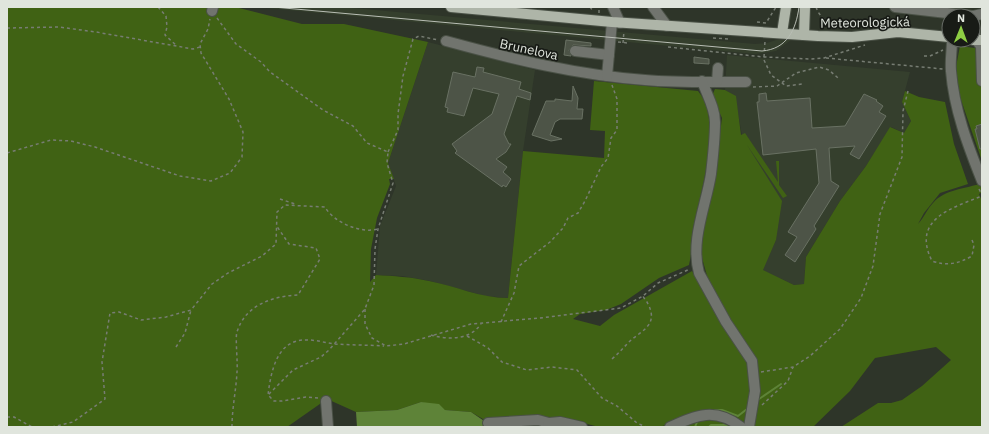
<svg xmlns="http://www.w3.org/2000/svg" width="989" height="434" viewBox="0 0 989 434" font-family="'IBM Plex Sans',sans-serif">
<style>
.built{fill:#353f2d}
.green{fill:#406214}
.water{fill:#5e8338}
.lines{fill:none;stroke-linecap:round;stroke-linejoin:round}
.stream{stroke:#5e8338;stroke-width:2}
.building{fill:#4d5447;stroke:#697163}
.minor-casing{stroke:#4a5146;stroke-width:12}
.major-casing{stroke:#4a5146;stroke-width:12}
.path{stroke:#777d73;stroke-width:1.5;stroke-dasharray:3 3;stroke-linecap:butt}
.minor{stroke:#71746e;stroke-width:10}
.major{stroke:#aeb5a8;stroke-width:10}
.tram{stroke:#b9beb5;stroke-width:1}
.labels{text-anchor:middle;stroke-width:3.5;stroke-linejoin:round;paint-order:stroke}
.street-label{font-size:13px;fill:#e0e5dd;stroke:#181b16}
</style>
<rect width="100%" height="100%" fill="#2e3529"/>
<g class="built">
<polygon points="256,7 341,7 755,44 767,43 776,40 791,40 776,51 755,54"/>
<polygon points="428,42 535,70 523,151 508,298 485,296 430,281 402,276 376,275 380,226 396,186 388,163"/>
<polygon points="727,55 910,72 902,102 911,121 904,133 891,127 866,166 840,201 806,257 804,284 794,285 762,270 776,240 742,136 735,96 725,90"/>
</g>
<g class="green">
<path d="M7 7H235L302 24H344L428 42 388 163 394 179H389L390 184 377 218 371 249 370 282 376 275C394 276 411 277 429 281 456 286 480 298 508 298L523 151 604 158 605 131 590 130 594 81 698 91C724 121 700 193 693 229 691 241 692 253 689 265L659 278 621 304 606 310 580 314 573 319 600 326 614 315 692 271 751 362 754 392 747 427 724 413 677 421 660 427H599L568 419H483L471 412 445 410 421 402 397 410 356 412 327 399 287 427H7Z"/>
<polygon points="960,46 982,49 982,124 976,126 977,129 975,130 982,154 982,161 959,94 956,67"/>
<path d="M715 89 725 90 736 96 741 135 745 133 778 182 776 161H779V185L787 196 783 198 747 145 782 201 776 240 763 270 794 285 804 284 806 257 840 201 866 166 890 127 904 133 911 121 902 102 905 91 919 97 945 102 954 144 968 184 940 193 924 213 918 224C924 218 927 209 933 203 945 189 966 189 982 183V192L979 194 982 201V427H841L878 403H891L902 400 922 386 951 360 936 347 875 358 850 391 813 427H751L754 362 708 279 702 258V229L714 179 722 118 712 96Z"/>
<polygon points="722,418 737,427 680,427 697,419"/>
</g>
<polygon class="water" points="421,402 439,404 445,410 471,412 493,427 357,427 356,412 397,410"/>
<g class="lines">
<g class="stream">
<polyline points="759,399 781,384"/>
<polyline points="715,410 722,410 738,416 747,409"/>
<polyline points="695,427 697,422"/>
<polyline points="709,427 711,425 730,425"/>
</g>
</g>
<g class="building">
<polygon points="566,40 591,43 591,46 573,45 569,50 571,56 564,55"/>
<polygon points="694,57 709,59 709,64 694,63"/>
<polygon points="477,67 484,68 483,72 521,82 519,89 531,93 530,100 517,96 504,134 509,144 511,144 506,152 496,159 507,167 503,172 511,179 506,187 503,185 502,187 455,153 457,151 452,144 492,114 499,94 473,88 464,116 447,112 448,108 445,107 453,72 475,77"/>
<polygon points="573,86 578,98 577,109 583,109 582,119 560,119 555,122 550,135 562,139 551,141 532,135 546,101 555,101 555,99 572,101"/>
<polygon points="766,93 767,101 810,98 812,128 845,126 864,94 877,100 876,101 883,106 879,112 886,116 859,159 850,154 855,146 829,148 831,181 839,186 814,226 816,229 795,262 785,255 797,237 788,232 819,183 816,149 763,155 757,102 759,102 759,94"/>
<polygon points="982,124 982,149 980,149 975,129 977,129 976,126"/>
</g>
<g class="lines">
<defs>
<g id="minor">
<polyline points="613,7 620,23"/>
<polyline points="653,7 667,26"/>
<polyline points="895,7 973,16 982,14"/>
<polyline points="212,11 213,7"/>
<polyline points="973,18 976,40 981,46 982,81"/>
<path d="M952 40C952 50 950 61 951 71 954 109 968 146 982 181"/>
<path d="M446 41C512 59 577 75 645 80 679 83 712 82 746 82"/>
<polyline points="575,51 609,55"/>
<polyline points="607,76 612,22"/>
<path d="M702 81C707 95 715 108 715 122 715 139 713 157 711 174 706 206 690 240 699 273L726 322 752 361 755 391 749 427"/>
<polyline points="717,82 718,68"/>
<polyline points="326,401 328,427"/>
<polyline points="488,423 538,420 549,423"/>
<polyline points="548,427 549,423 560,422 582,427"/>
<path d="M670 427C697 415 715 407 741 427"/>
</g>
<g id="major">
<polyline points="451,7 612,22 818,36 852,37 898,32 949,37"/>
<polyline points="782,33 786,7"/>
<polyline points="804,35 805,7"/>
<polyline points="973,40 982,40"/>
</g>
</defs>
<use href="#minor" class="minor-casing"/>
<use href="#major" class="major-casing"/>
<g class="path">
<polyline points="158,7 166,16 167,27 165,35 177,46"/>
<polyline points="590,7 593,11"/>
<path d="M816 7C824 30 851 25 871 26"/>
<polyline points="599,13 599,7"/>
<polyline points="217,18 236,44 261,62 270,72 323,110 353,126 367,143 388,152 387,163 393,183 378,229 375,249 374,285 365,309 329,350 321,357 293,370 268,395"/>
<polyline points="757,22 766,23 776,7"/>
<polyline points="7,28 59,27 96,32 193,49 200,47"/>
<polyline points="713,38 729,39"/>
<polyline points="618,42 628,43"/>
<polyline points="623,43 624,31"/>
<polyline points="668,47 764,57 811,59 824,58 865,45"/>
<polyline points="924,56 930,56 943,50"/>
<polyline points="764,57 765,41"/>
<polyline points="826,58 943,69"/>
<polyline points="764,60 771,75 786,86 802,84"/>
<polyline points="753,87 777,86 796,73 819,67 829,70 838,78"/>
<polyline points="388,152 398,130 398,114 403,76 413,39 419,36 438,40"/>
<polyline points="7,153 51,140 71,141 95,147 180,176 211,181 230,173 242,157 243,132 229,99 201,53 200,44 208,29 210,19"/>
<polyline points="979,189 982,195"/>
<polyline points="280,199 295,204"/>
<path d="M972 240 974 245 972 256C958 264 947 266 932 261 911 219 952 208 982 196"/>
<polyline points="365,309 365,324 372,338 386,346 404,344 471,324 540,318 621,308 643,296 658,283 690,269"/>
<polyline points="501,322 514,293 519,266 550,242 563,228 568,218 578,213 585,201 601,167 608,158 611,138 617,130 617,99 612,85"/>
<path d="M431 335C448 340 470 340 481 324"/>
<polyline points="467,336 488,348 502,362 527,370 552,367 577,370 602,398 617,406 637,423 646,427"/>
<polyline points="176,347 185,333 191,310"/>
<path d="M612 359C619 353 624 347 630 341 641 331 659 325 648 304 647 301 644 299 643 296"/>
<polyline points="761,372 793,367 810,356 840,329 861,298 873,266 880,214 902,157 903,111 908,91"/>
<path d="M318 398 306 397 282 401H274L268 395C271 371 277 338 308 340 317 340 326 343 335 344 351 345 368 345 384 346"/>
<polyline points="762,405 788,381 793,367"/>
<polyline points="7,417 14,417 32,427"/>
<path d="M52 427 73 422 105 399 102 362 110 313 119 312 141 320 166 317 191 310 212 284 228 273 262 256 276 244 277 212 285 205 325 207C333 222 361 234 378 229"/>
<path d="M232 427C232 408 236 391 237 372 238 363 235 337 237 332 245 305 273 296 298 295L320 259 316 248 289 244 276 225"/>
<polyline points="264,427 285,427"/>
</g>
<use href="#minor" class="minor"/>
<use href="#major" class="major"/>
<path class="tram" d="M273 7 762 51C787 49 796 30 799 7"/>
</g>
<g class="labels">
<g class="street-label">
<text transform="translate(865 22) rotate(-1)" y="5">Meteorologická</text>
<text transform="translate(529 49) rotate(12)" y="5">Brunelova</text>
</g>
</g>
<rect width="989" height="434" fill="none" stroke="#e0e5dd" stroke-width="16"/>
<g transform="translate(961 28) rotate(1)"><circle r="19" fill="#181b16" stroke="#686c66"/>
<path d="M0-3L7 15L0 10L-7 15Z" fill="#8ece43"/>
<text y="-6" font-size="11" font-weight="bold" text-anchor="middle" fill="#e0e5dd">N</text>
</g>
</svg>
